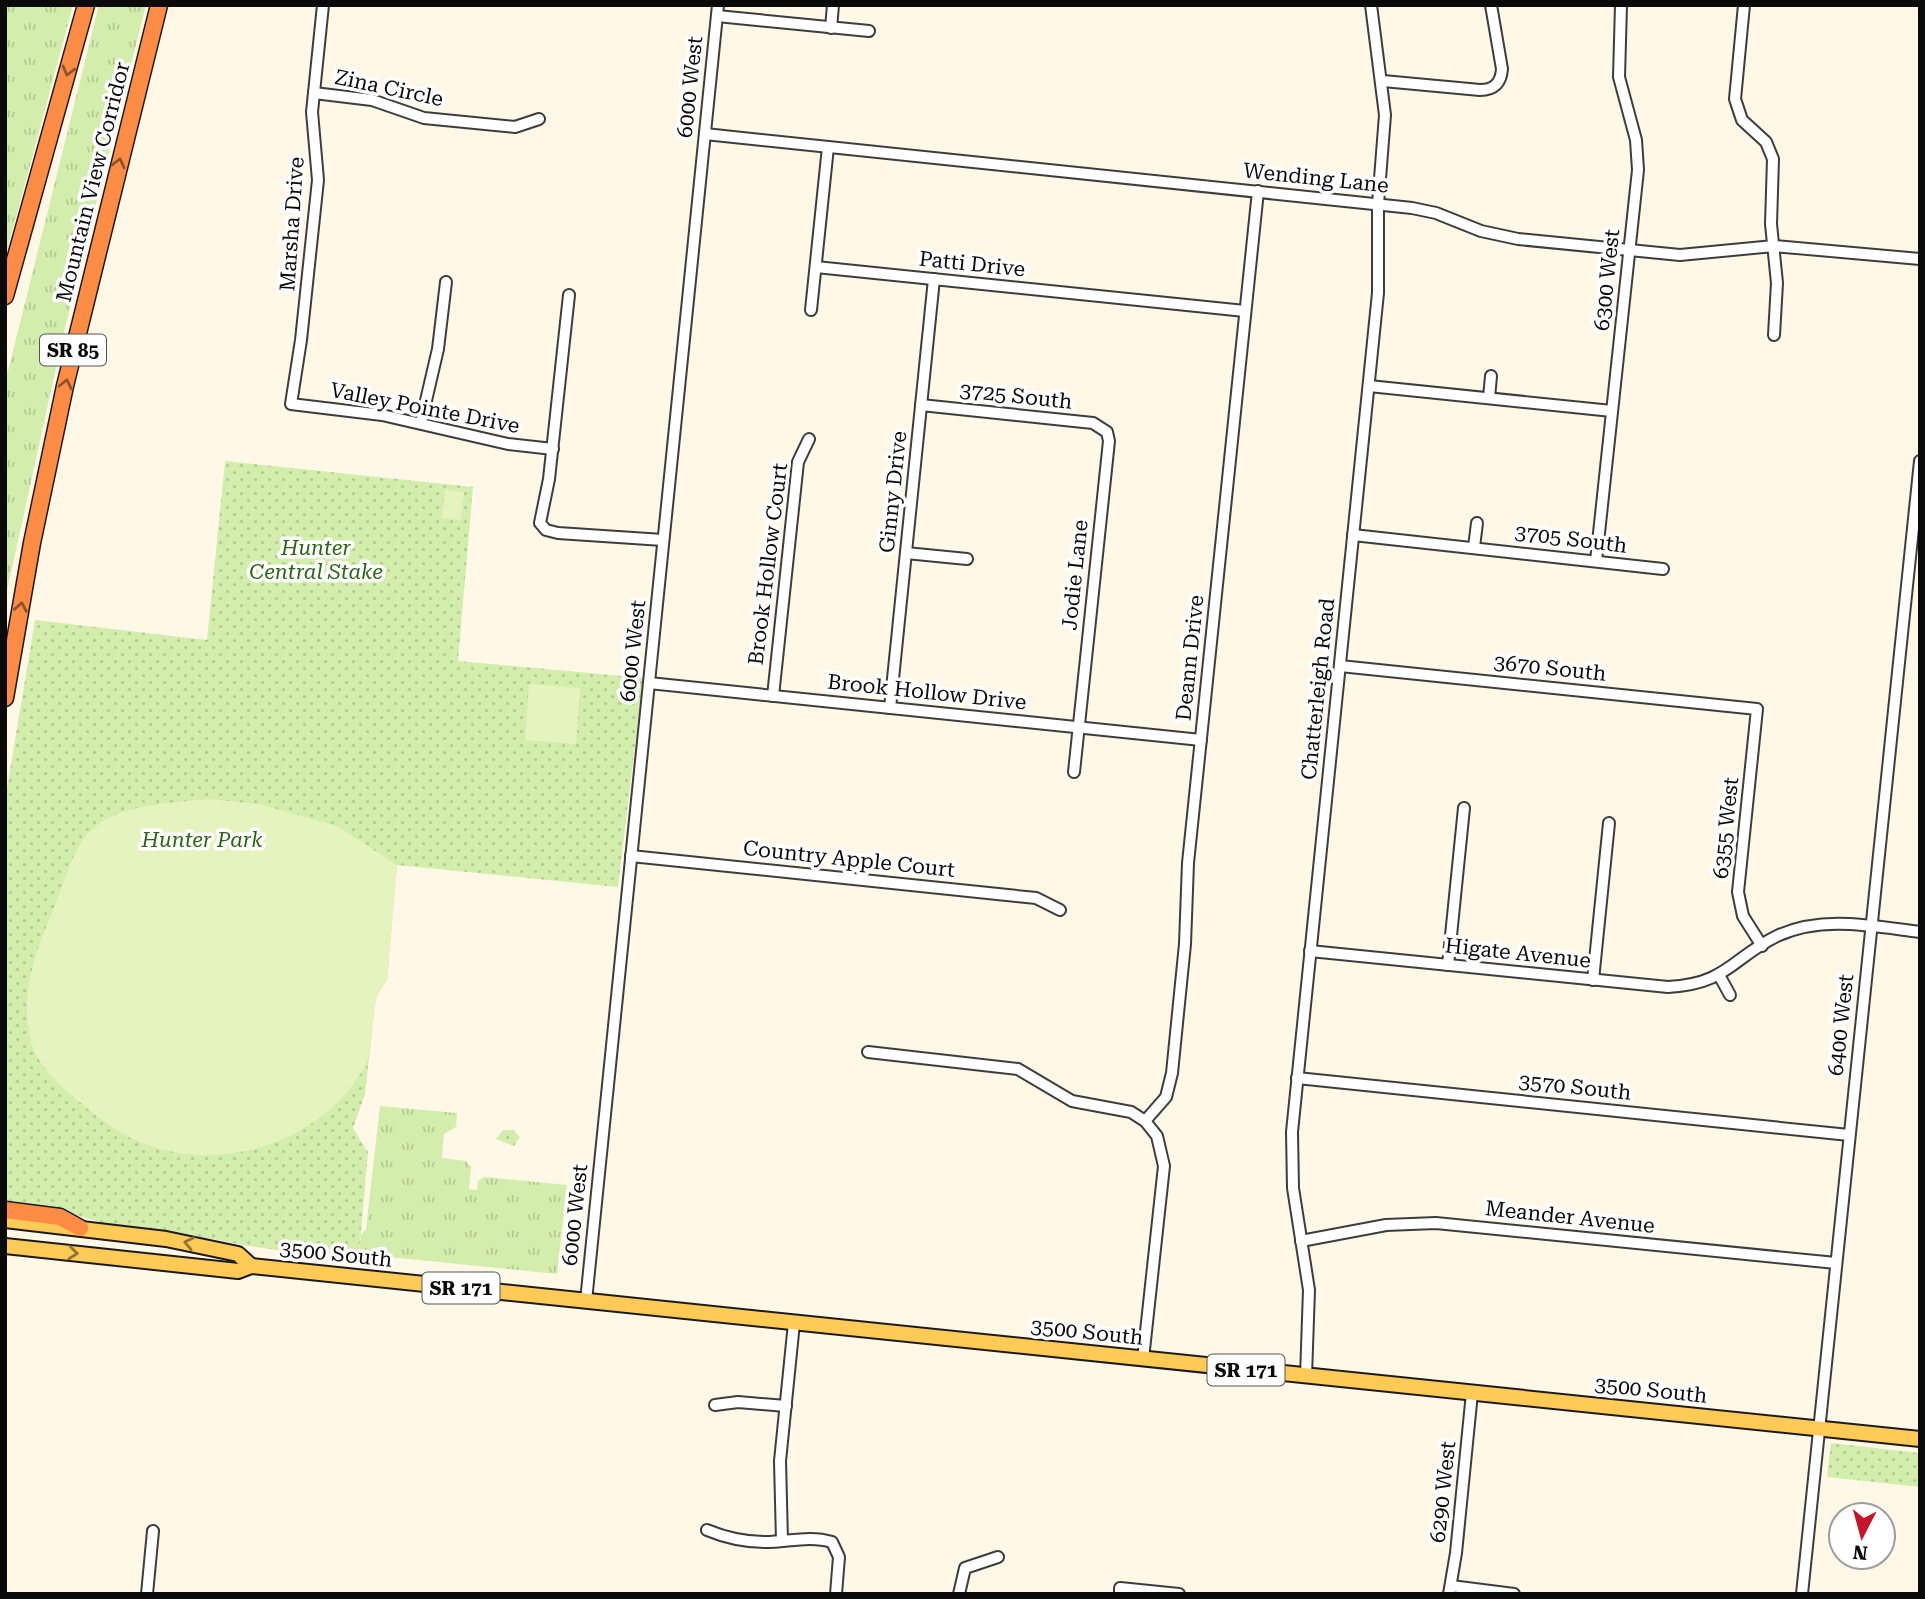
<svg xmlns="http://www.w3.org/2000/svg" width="1925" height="1599" viewBox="0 0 1925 1599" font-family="'Roboto Serif',serif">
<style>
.grass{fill:url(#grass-tufts)}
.park{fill:url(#park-dots)}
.pitch{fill:#e5f3bf}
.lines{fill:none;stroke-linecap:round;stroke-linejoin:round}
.minor-casing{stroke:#3d3d3d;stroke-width:14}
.major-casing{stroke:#1b1b1b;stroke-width:18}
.highway-casing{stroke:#1b1b1b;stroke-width:19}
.minor{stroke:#fff;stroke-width:10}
.major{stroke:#ffca56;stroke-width:14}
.highway{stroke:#ff8c44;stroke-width:16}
.oneway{stroke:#91522a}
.oneway2{stroke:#917434}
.labels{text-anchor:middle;stroke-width:7;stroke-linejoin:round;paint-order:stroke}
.shield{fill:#fff;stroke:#545454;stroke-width:2}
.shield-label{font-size:19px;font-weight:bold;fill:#0a0a0a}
.street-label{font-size:21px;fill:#0a0a0a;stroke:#fff}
.park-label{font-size:21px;font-style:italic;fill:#2c6615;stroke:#fff}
</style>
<defs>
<pattern id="grass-tufts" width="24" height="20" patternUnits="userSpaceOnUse" patternTransform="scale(1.75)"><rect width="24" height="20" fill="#d2edac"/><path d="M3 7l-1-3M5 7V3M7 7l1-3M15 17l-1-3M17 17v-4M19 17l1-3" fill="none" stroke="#b3ca93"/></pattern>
<pattern id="park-dots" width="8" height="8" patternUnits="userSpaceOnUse" patternTransform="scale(1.75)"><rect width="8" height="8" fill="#d2edac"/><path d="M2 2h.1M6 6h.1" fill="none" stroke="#b3ca93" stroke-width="1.8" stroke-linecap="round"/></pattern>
</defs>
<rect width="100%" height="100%" fill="#fff8e6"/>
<g class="grass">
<polygon points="5,5 73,5 5,258"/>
<polygon points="99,5 146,5 63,336 5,600 5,383"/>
<polygon points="380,1106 457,1113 456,1127 444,1134 442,1158 466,1161 471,1167 469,1189 477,1190 478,1181 484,1177 567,1185 557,1274 359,1254 361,1235 366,1229"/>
</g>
<g class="park">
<polygon points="225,461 473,487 458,661 643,678 618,887 397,865 387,981 376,994 365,1094 353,1128 368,1152 359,1254 314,1255 249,1246 175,1232 107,1224 72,1214 5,1207 5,800 35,620 207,640"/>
<polygon points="503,1130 513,1130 520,1137 514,1146 496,1139"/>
<polygon points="1831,1443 1920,1453 1920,1487 1827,1477"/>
</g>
<g class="pitch">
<polygon points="445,490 464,492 461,520 442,518"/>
<polygon points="529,684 580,688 576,744 525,740"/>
<path d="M208 799 259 804 337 826 397 865 387 981C365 1006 378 1034 367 1061 361 1075 347 1094 336 1104 289 1149 217 1167 154 1147 125 1139 100 1119 77 1100 59 1085 35 1063 30 1038 20 992 36 951 53 910 62 889 68 865 79 846 102 803 166 804 208 799Z"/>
</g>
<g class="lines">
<defs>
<g id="minor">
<polyline points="323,5 312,112 318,180 301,340 291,404 382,415 508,444 553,449"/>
<polyline points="1744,5 1735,99 1742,120 1766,142 1773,159 1771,224 1777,283 1774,335"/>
<polyline points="717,16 869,31"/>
<polyline points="831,28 833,5"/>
<path d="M1383 81 1480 90C1494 90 1501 83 1502 69L1491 5"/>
<polyline points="314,93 372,100 424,118 515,127 539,119"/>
<polyline points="705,134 1412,208 1436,213 1481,231 1518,239 1680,255 1774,246 1920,259"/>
<polyline points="816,267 1245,311"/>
<polyline points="569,295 549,479 540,523 546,530 558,533 663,540"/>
<polyline points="811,310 828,147"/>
<polyline points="1369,386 1612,411"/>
<polyline points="1489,398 1491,376"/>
<polyline points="921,405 1093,423 1107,432 1109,441 1074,772"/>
<polyline points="421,422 438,349 446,282"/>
<polyline points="1353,535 1663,569"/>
<polyline points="1474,547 1477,523"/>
<polyline points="906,553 967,559"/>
<polyline points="1596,561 1638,170 1636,140 1619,77 1621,5"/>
<polyline points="1340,666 1757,709 1738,892 1743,916 1762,946"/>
<polyline points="649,683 1201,740"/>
<polyline points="773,696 798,462 809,439"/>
<polyline points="890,708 934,279"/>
<polyline points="631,856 1036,898 1060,910"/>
<path d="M1310 951 1668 987C1727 984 1732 958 1777 936 1822 915 1872 926 1920 932"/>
<polyline points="1448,965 1464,808"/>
<polyline points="1719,975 1730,995"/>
<polyline points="1593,980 1609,823"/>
<polyline points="868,1052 1018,1069 1072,1101 1131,1112 1145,1121 1157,1136 1164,1166 1143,1359"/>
<polyline points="1297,1078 1849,1135"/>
<polyline points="1145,1121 1166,1097 1172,1073 1185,944 1188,863 1258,191"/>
<polyline points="1301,1241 1386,1225 1436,1223 1836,1263"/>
<polyline points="586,1301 718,5"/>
<polyline points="1306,1376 1309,1290 1293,1188 1292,1132 1378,293 1378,204 1385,115 1371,5"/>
<polyline points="715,1405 738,1402 786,1406"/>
<path d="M707 1530C726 1538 745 1542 766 1542 787 1542 810 1535 832 1542L839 1557 836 1594"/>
<polyline points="782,1541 780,1461 794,1323"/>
<polyline points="1451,1586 1514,1594"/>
<polyline points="147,1594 153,1531"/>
<polyline points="959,1594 965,1568 998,1557"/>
<polyline points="1120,1594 1120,1588 1179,1594"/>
<polyline points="1449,1594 1456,1553 1472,1393"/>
<polyline points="1802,1594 1920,461"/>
</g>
<g id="major">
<polyline points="5,1220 166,1239 238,1254 251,1266"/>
<polyline points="5,1246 238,1271 251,1266 1920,1439"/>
</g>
<g id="highway">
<polyline points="5,296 86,5"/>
<polyline points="5,698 32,543 65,386 159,5"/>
<polyline points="5,1210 60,1217 80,1228"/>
</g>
</defs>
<use href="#minor" class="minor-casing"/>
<use href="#major" class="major-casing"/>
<use href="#highway" class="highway-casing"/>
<use href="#minor" class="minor"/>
<use href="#major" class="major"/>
<use href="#highway" class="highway"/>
</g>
<defs><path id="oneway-chevron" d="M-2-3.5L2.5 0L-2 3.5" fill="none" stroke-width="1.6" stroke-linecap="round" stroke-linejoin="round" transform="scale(1.75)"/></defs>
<g class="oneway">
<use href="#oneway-chevron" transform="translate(68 71) rotate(105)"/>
<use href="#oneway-chevron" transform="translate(119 163) rotate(-76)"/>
<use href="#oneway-chevron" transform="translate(66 384) rotate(-77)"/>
<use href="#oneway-chevron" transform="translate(21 607) rotate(-80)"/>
</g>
<g class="oneway2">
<use href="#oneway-chevron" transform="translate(189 1243) rotate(-168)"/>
<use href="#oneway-chevron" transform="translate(73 1253) rotate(6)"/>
</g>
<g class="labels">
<g class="shield">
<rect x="40" y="334.5" width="66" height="31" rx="5"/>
<rect x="422.5" y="1272.5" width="77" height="31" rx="5"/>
<rect x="1207.5" y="1354.5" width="77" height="31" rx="5"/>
</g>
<g class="shield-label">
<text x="73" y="357">SR 85</text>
<text x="461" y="1295">SR 171</text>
<text x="1246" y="1377">SR 171</text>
</g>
<g class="street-label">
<text transform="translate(690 87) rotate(-84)" y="7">6000 West</text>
<text transform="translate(389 88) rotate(12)" y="7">Zina Circle</text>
<text transform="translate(1316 178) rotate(6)" y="7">Wending Lane</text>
<text transform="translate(93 182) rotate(-76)" y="7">Mountain View Corridor</text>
<text transform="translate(292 224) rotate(-86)" y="7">Marsha Drive</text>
<text transform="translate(972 264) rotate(6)" y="7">Patti Drive</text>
<text transform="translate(1607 280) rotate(-84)" y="7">6300 West</text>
<text transform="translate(1016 396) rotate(6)" y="7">3725 South</text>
<text transform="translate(425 408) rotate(11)" y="7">Valley Pointe Drive</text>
<text transform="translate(893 492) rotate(-84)" y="7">Ginny Drive</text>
<text transform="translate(1571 539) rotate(7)" y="7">3705 South</text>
<text transform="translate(768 564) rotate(-83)" y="7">Brook Hollow Court</text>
<text transform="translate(1075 575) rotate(-84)" y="7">Jodie Lane</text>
<text transform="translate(633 651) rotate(-84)" y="7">6000 West</text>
<text transform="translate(1190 658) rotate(-84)" y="7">Deann Drive</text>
<text transform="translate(1550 668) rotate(6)" y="7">3670 South</text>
<text transform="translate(1318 689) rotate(-84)" y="7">Chatterleigh Road</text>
<text transform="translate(927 692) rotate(6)" y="7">Brook Hollow Drive</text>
<text transform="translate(1726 828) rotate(-84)" y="7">6355 West</text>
<text transform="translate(849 859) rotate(6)" y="7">Country Apple Court</text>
<text transform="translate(1518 953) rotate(6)" y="7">Higate Avenue</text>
<text transform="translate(1841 1025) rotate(-84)" y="7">6400 West</text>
<text transform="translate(1575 1087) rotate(6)" y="7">3570 South</text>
<text transform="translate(575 1215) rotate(-84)" y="7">6000 West</text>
<text transform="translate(1570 1217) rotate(6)" y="7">Meander Avenue</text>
<text transform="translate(336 1254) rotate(6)" y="7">3500 South</text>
<text transform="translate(1087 1332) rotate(6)" y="7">3500 South</text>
<text transform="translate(1651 1390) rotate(6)" y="7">3500 South</text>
<text transform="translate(1443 1492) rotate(-84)" y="7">6290 West</text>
</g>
<g class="park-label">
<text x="316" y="555">Hunter<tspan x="316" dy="24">Central Stake</tspan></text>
<text x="202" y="847">Hunter Park</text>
</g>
</g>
<rect width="1925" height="1599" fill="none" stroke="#0a0a0a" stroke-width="14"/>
<g transform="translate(1862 1536) rotate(186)"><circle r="33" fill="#ffffff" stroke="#9d9d9d" stroke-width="2"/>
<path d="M0-5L12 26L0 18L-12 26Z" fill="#c6152a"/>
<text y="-10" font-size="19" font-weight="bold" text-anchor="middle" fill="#0a0a0a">N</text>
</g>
</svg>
